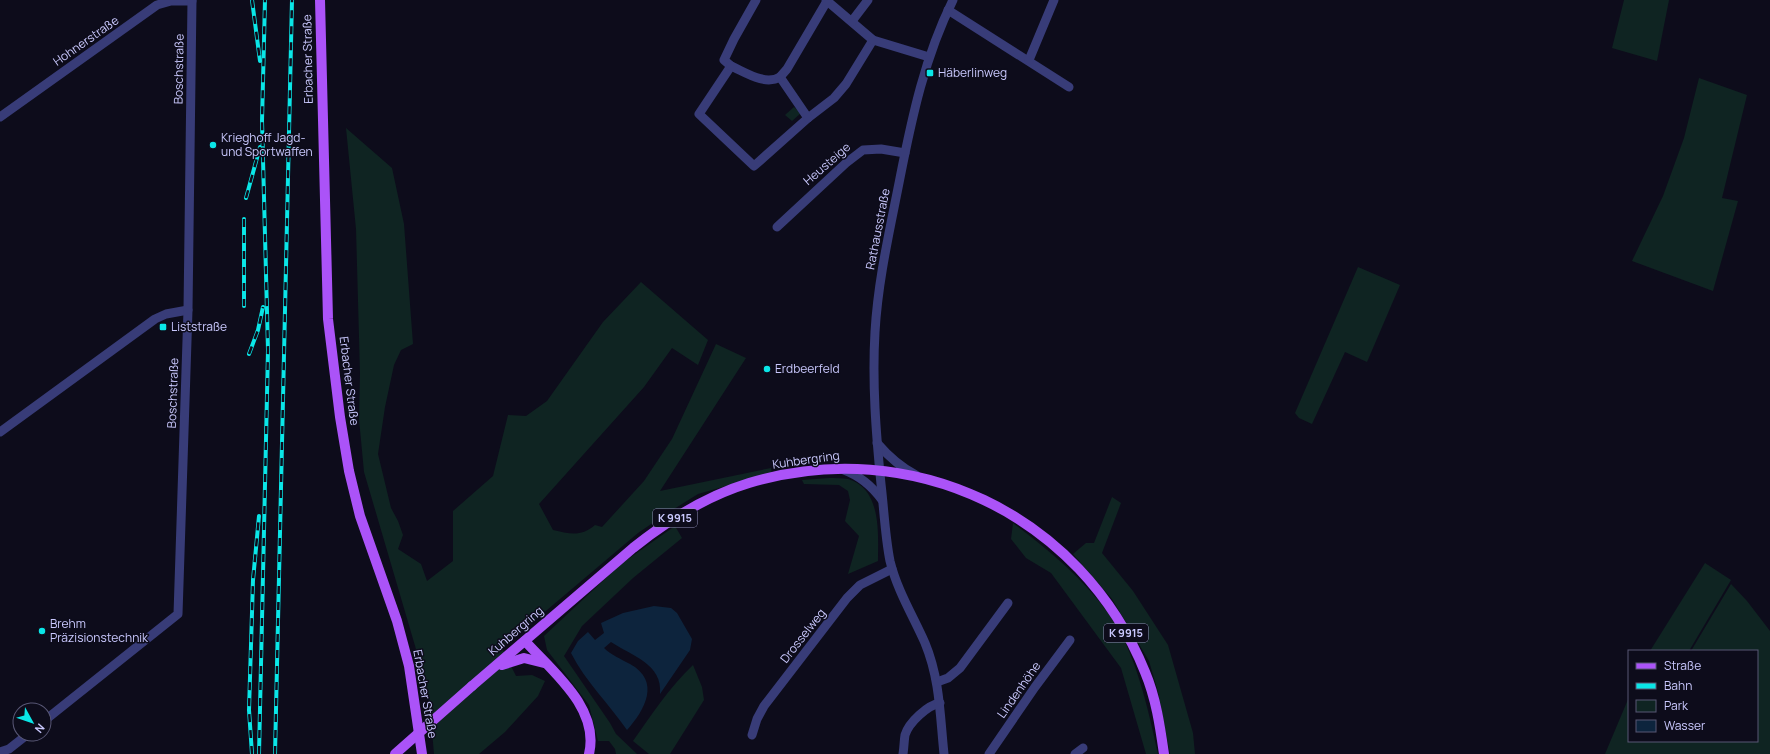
<svg xmlns="http://www.w3.org/2000/svg" width="1770" height="754" viewBox="0 0 1770 754" font-family="Manrope,sans-serif">
<style>
.green{fill:#0f2422}
.water{fill:#0d243d}
.lines{fill:none;stroke-linecap:round;stroke-linejoin:round}
.minor{stroke:#383c78;stroke-width:9}
.major{stroke:#ab53f8;stroke-width:10}
.rail-casing{stroke:#0ae6e7;stroke-width:4}
.rail{stroke:#0d0c1b;stroke-width:2.5;stroke-dasharray:8;stroke-linecap:butt}
.major-bridge{stroke:#ab53f8;stroke-width:10}
.poi-dot{fill:#0ae6e7;stroke:#0d0c1b;stroke-width:1.5}
.labels{text-anchor:middle;stroke-width:3;stroke-linejoin:round;paint-order:stroke}
.shield{fill:#0d0c1b;stroke:#9190b9;stroke-width:1}
.shield-label{font-size:11px;font-weight:bold;fill:#c9c8fd}
.street-label{font-size:12px;fill:#c9c8fd;stroke:#0d0c1b}
.poi-label{font-size:12px;fill:#c9c8fd;stroke:#0d0c1b;text-anchor:start}
</style>
<rect width="100%" height="100%" fill="#0d0c1b"/>
<g class="green">
<polygon points="1624,0 1669,0 1657,61 1612,48"/>
<polygon points="1699,78 1747,95 1722,198 1738,201 1713,291 1632,261 1663,196 1684,138"/>
<polygon points="794,107 801,113 792,121 785,115"/>
<path d="M346 128 392 168 404 224 413 344 401 350 394 365 385 407 378 454 391 508 398 521 403 535 398 549 421 564 427 581 453 561V511L493 476 508 415 526 416 547 401 603 322 641 282 708 340 698 365 672 348 644 387 539 504 553 530C570 534 581 537 595 525L602 527 644 481 672 439 716 344 746 358 660 491 771 468 772 473 698 494 666 514 638 533 502 648 516 676 532 675 545 681 538 696 505 732 479 754H434L430 708 423 673 364 472 359 419 360 373 356 229Z"/>
<polygon points="1358,267 1400,285 1367,362 1345,352 1312,424 1299,418 1295,413"/>
<path d="M829 478C835 478 842 478 848 479 882 489 878 534 878 561L848 574 859 536 845 521 850 500 848 491 839 485 804 484 802 480Z"/>
<polygon points="1112,497 1121,503 1102,553 1133,591 1168,645 1193,733 1195,754 1170,754 1158,692 1149,661 1112,599 1073,554 1086,543 1094,543"/>
<path d="M1013 523C1048 550 1082 577 1108 613 1136 651 1148 709 1158 754H1146L1121 668 1051 573 1026 558 1011 539Z"/>
<polygon points="675,526 682,538 633,578 582,626 564,656 610,723 616,734 637,754 616,754 615,749 609,741 598,741 589,705 547,650 544,636 621,564"/>
<polygon points="1705,563 1731,580 1689,651 1650,651"/>
<polygon points="1731,584 1747,601 1770,631 1770,754 1605,754 1629,697 1629,741 1757,741 1757,651 1691,651"/>
<path d="M693 665 702 687 704 700 670 754H649L633 741C652 714 669 688 693 665Z"/>
</g>
<path class="water" d="M654 606 671 608 677 613 692 639 690 650 660 694C663 664 632 656 611 642L604 648C611 655 621 659 630 664 661 681 645 710 627 730 609 704 585 681 571 653L578 641 588 632 595 640 604 633 601 623 623 613Z"/>
<g class="lines">
<g class="minor">
<polyline points="756,0 734,39 724,60 731,66 699,114 754,166 808,118 834,98 846,84 873,40"/>
<polyline points="826,0 873,40 929,57"/>
<polyline points="948,10 1069,87"/>
<polyline points="852,21 868,0"/>
<polyline points="1029,60 1054,0"/>
<path d="M731 66C745 72 765 86 780 77L808 118"/>
<polyline points="780,77 787,69 827,1"/>
<polyline points="0,117 157,5 171,1 192,1"/>
<polyline points="777,227 846,163 863,150 881,149 905,153"/>
<polyline points="0,432 155,319 166,314 188,310"/>
<path d="M877 443C889 457 900 467 916 475"/>
<path d="M844 470C860 476 872 486 882 500"/>
<polyline points="937,682 948,678 960,668 1008,603"/>
<polyline points="44,721 178,614 188,310 192,0"/>
<polyline points="752,735 757,719 764,706 847,598 860,585 892,569"/>
<polyline points="0,752 9,749 28,734"/>
<path d="M903 754C904 748 904 741 905 735 909 722 928 705 940 703"/>
<path d="M944 754C940 716 940 679 925 643 913 616 897 590 890 561 885 536 884 509 881 484 876 433 872 383 875 332 878 280 890 229 900 178 912 117 925 56 953 0"/>
<polyline points="989,754 1035,687 1070,640"/>
<polyline points="1075,754 1083,748"/>
</g>
<g class="major">
<polyline points="320,0 328,319 340,417 349,471 360,516 397,621 409,666 422,754"/>
<path d="M525 641C552 671 600 708 589 754"/>
<polyline points="502,665 524,658 544,663"/>
<path d="M472 686 633 548C668 520 706 496 749 483 911 434 1081 514 1145 672 1156 698 1160 726 1164 754"/>
</g>
<defs>
<g id="rail">
<polyline points="252,0 260,61"/>
<polyline points="246,198 260,147"/>
<polyline points="244,219 244,306"/>
<polyline points="249,354 258,330 263,307"/>
<polyline points="252,754 249,710 253,580 259,516"/>
<polyline points="259,754 268,350 262,121 265,0"/>
<polyline points="275,754 292,0"/>
</g>
</defs>
<use href="#rail" class="rail-casing"/>
<use href="#rail" class="rail"/>
<polyline class="major-bridge" points="395,754 472,686"/>
</g>
<g class="poi-dot">
<rect x="926" y="69" width="8" height="8" rx="2"/>
<circle cx="213" cy="145" r="4"/>
<rect x="159" y="323" width="8" height="8" rx="2"/>
<circle cx="767" cy="369" r="4"/>
<circle cx="42" cy="631" r="4"/>
</g>
<g class="labels">
<g class="shield">
<rect x="653" y="509" width="44" height="18" rx="3"/>
<rect x="1104" y="624" width="44" height="18" rx="3"/>
</g>
<g class="shield-label">
<text x="675" y="522">K 9915</text>
<text x="1126" y="637">K 9915</text>
</g>
<g class="street-label">
<text transform="translate(86 41) rotate(-35)" y="4">Hohnerstraße</text>
<text transform="translate(308 59) rotate(-91)" y="4">Erbacher Straße</text>
<text transform="translate(179 69) rotate(-89)" y="4">Boschstraße</text>
<text transform="translate(827 164) rotate(-41)" y="4">Heusteige</text>
<text transform="translate(878 229) rotate(-79)" y="4">Rathausstraße</text>
<text transform="translate(349 381) rotate(83)" y="4">Erbacher Straße</text>
<text transform="translate(173 393) rotate(-88)" y="4">Boschstraße</text>
<text transform="translate(806 460) rotate(-8)" y="4">Kuhbergring</text>
<text transform="translate(516 631) rotate(-41)" y="4">Kuhbergring</text>
<text transform="translate(803 636) rotate(-52)" y="4">Drosselweg</text>
<text transform="translate(1019 690) rotate(-55)" y="4">Lindenhöhe</text>
<text transform="translate(425 694) rotate(80)" y="4">Erbacher Straße</text>
</g>
<g class="poi-label">
<text x="938" y="77">Häberlinweg</text>
<text x="221" y="142">Krieghoff Jagd-<tspan x="221" dy="14">und Sportwaffen</tspan></text>
<text x="171" y="331">Liststraße</text>
<text x="775" y="373">Erdbeerfeld</text>
<text x="50" y="628">Brehm<tspan x="50" dy="14">Präzisionstechnik</tspan></text>
</g>
</g>
<rect x="1628" y="650" width="130" height="92" fill="#0d0c1b" stroke="#585775"/>
<rect x="1636" y="663" width="20" height="6" fill="#ab53f8" stroke="#585775"/>
<text x="1664" y="670" font-size="12" fill="#c9c8fd">Straße</text>
<rect x="1636" y="683" width="20" height="6" fill="#0ae6e7" stroke="#585775"/>
<text x="1664" y="690" font-size="12" fill="#c9c8fd">Bahn</text>
<rect x="1636" y="700" width="20" height="12" fill="#0f2422" stroke="#585775"/>
<text x="1664" y="710" font-size="12" fill="#c9c8fd">Park</text>
<rect x="1636" y="720" width="20" height="12" fill="#0d243d" stroke="#585775"/>
<text x="1664" y="730" font-size="12" fill="#c9c8fd">Wasser</text>
<g transform="translate(32 722) rotate(130)"><circle r="19" fill="#0d0c1b" stroke="#585775"/>
<path d="M0-3L7 15L0 10L-7 15Z" fill="#0ae6e7"/>
<text y="-6" font-size="11" font-weight="bold" text-anchor="middle" fill="#c9c8fd">N</text>
</g>
</svg>
